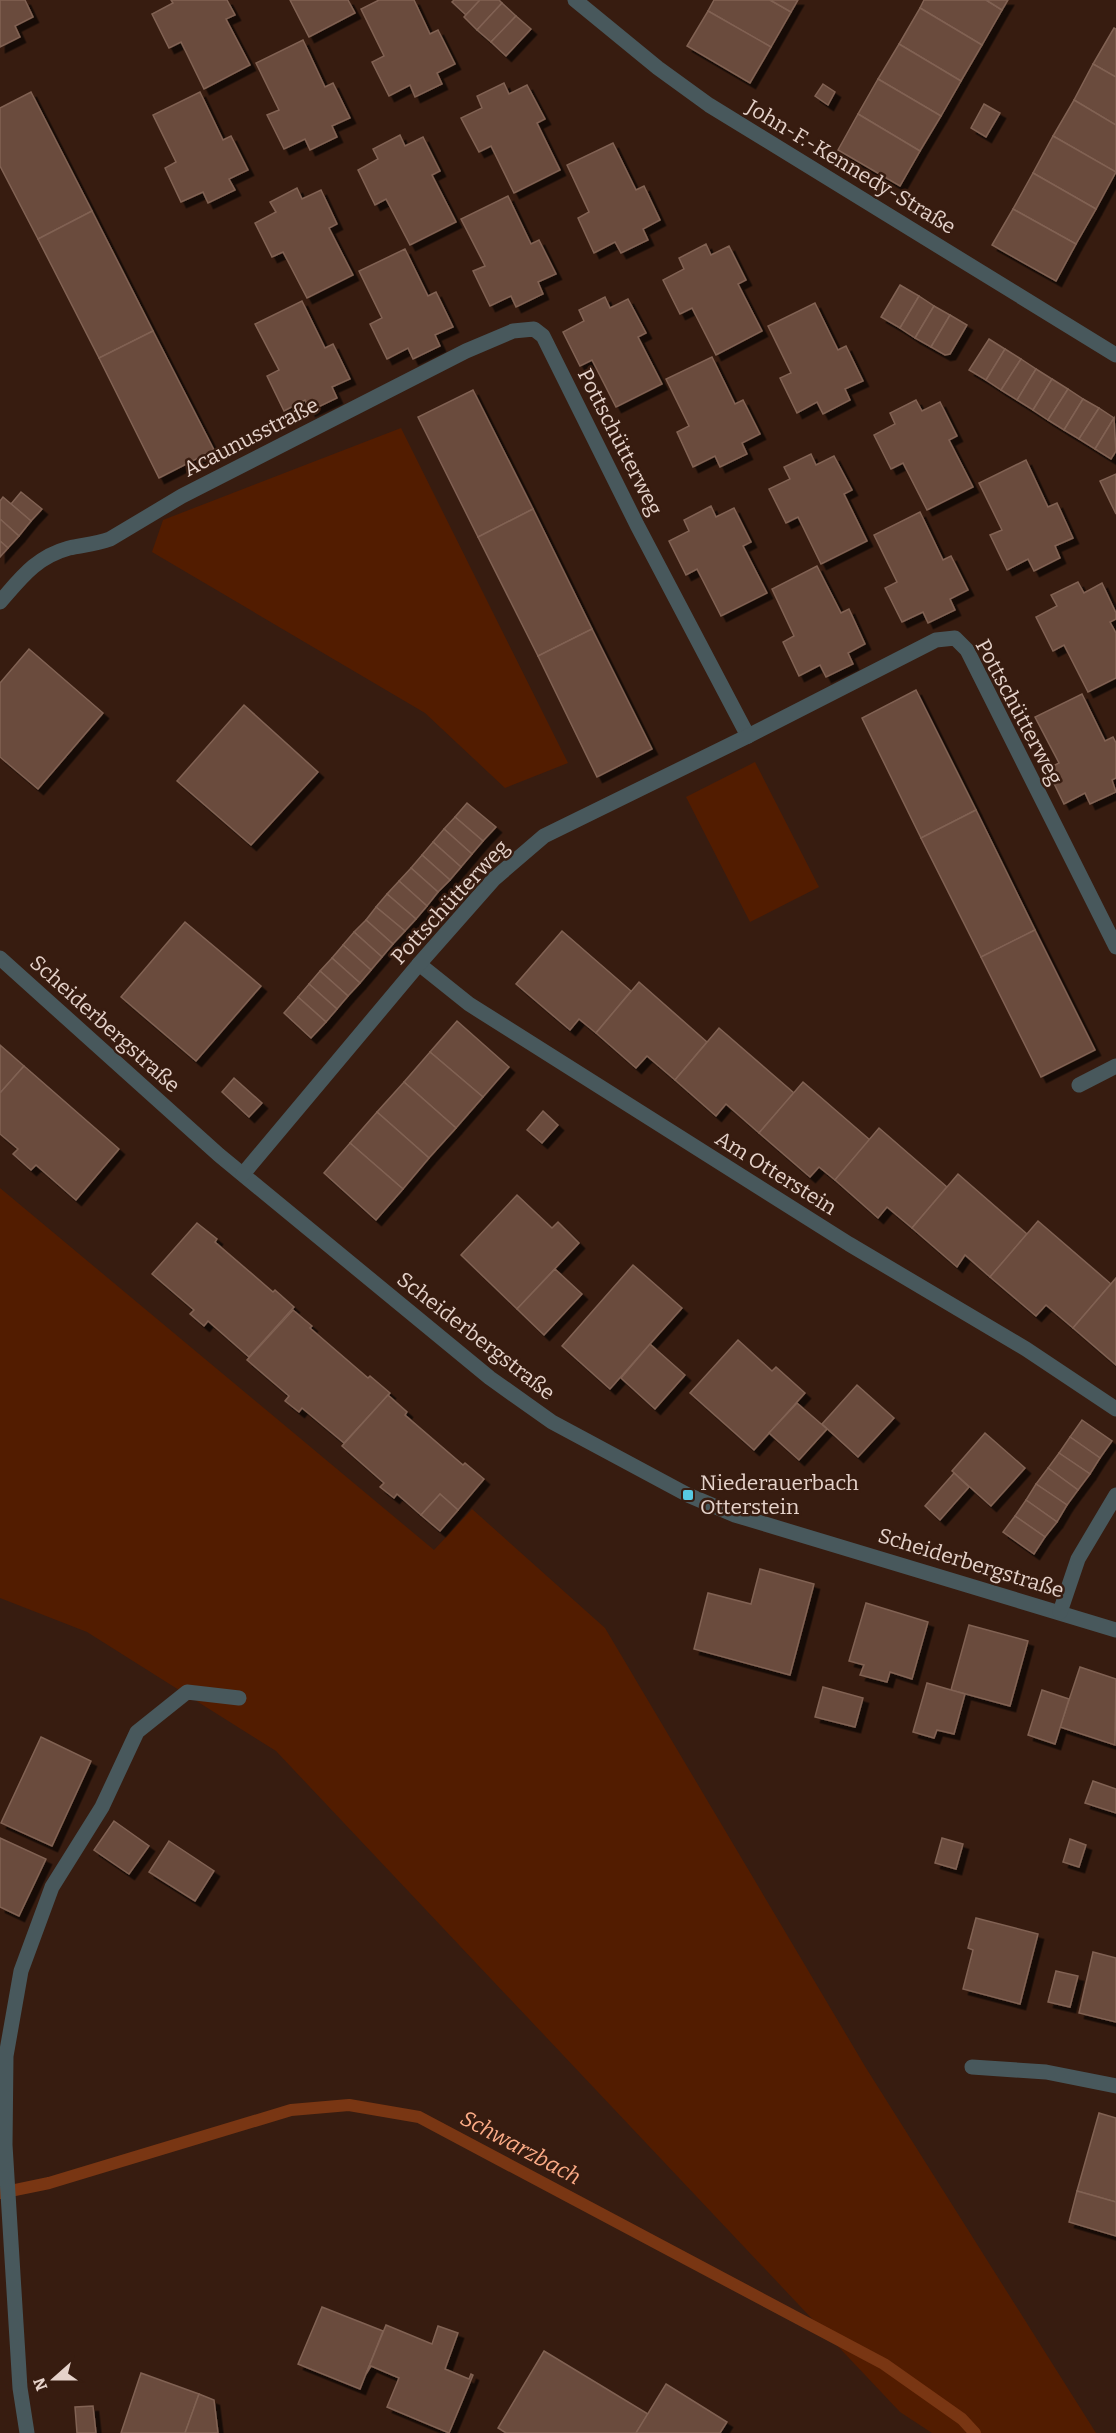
<svg xmlns="http://www.w3.org/2000/svg" width="1116" height="2433" viewBox="0 0 1116 2433" font-family="Bitter,serif">
<style>
.green{fill:#521c00}
.lines{fill:none;stroke-linecap:round;stroke-linejoin:round}
.stream{stroke:#793613;stroke-width:12}
.building{fill:#6a4b3e;stroke:#816253;stroke-width:1.5;filter:url(#shadow)}
.lane{stroke:#48585c;stroke-width:15}
.street{stroke:#48585c;stroke-width:15}
.poi-dot{fill:#57c9e2;stroke:#371c10;stroke-width:2}
.labels{text-anchor:middle;stroke-width:5;stroke-linejoin:round;paint-order:stroke}
.street-label{font-size:21px;fill:#e5d2ca;stroke:#371c10}
.poi-label{font-size:21px;fill:#e5d2ca;stroke:#371c10;text-anchor:start}
.water-label{font-size:22px;font-style:italic;fill:#fcac87;stroke:#371c10}
</style>
<defs>
<filter id="shadow"><feDropShadow dx="5.5" dy="5.5" stdDeviation="0" flood-color="#0009"/></filter>
</defs>
<rect width="100%" height="100%" fill="#371c10"/>
<g class="green">
<polygon points="401,428 568,763 505,788 425,713 152,552 163,520"/>
<polygon points="755,762 819,887 750,922 686,797"/>
<polygon points="0,1188 434,1550 472,1509 605,1628 866,2068 1096,2433 932,2433 900,2412 276,1751 87,1632 0,1598"/>
</g>
<g class="lines">
<polyline class="stream" points="0,2193 49,2183 291,2110 349,2105 419,2117 884,2364 962,2419 975,2433"/>
</g>
<g class="building">
<polygon points="0,0 25,0 33,17 15,26 20,37 0,47"/>
<polygon points="171,0 227,0 235,15 226,19 250,65 204,89 181,42 169,48 152,14 173,3"/>
<polygon points="290,0 348,0 355,13 309,37"/>
<polygon points="379,0 414,0 430,34 438,30 455,64 437,73 442,84 415,97 410,85 389,96 372,62 384,56 361,9"/>
<polygon points="454,0 480,0 466,15 452,2"/>
<polygon points="480,0 499,0 502,3 477,30 464,17"/>
<polygon points="714,0 770,0 791,12 771,47 708,11"/>
<polygon points="770,0 798,0 791,12"/>
<polygon points="924,0 986,0 1002,10 982,45 920,8"/>
<polygon points="986,0 1008,0 1002,10"/>
<polygon points="502,3 516,16 491,42 477,30"/>
<polygon points="920,8 982,45 961,81 899,44"/>
<polygon points="708,11 771,47 750,83 687,46"/>
<polygon points="516,16 531,29 506,56 491,42"/>
<polygon points="1114,28 1116,29 1116,77 1093,64"/>
<polygon points="303,40 325,87 333,83 350,118 332,126 337,137 310,150 305,139 284,149 267,115 279,110 256,63"/>
<polygon points="899,44 961,81 941,116 878,79"/>
<polygon points="1093,64 1116,77 1116,125 1074,100"/>
<polygon points="878,79 941,116 920,151 858,114"/>
<polygon points="504,83 509,94 527,85 545,119 537,123 560,170 514,193 491,146 479,152 461,118 482,108 477,96"/>
<polygon points="823,84 835,92 828,105 815,96"/>
<polygon points="31,92 92,211 38,239 0,166 0,108"/>
<polygon points="200,92 223,140 231,136 248,170 229,179 235,190 208,203 203,192 181,202 165,168 176,162 153,115"/>
<polygon points="1074,100 1116,125 1116,172 1053,136"/>
<polygon points="984,104 1000,113 986,137 971,128"/>
<polygon points="858,114 920,151 900,186 838,150"/>
<polygon points="400,135 405,146 423,137 440,171 432,175 456,222 410,245 386,199 375,205 358,170 378,159 373,149"/>
<polygon points="1053,136 1116,172 1096,209 1033,173"/>
<polygon points="613,143 636,190 644,186 660,220 643,229 648,240 621,253 615,242 594,253 578,218 589,212 567,165"/>
<polygon points="1033,173 1096,209 1076,244 1013,209"/>
<polygon points="297,188 302,199 321,190 337,224 329,228 353,275 307,298 283,252 272,257 255,223 276,212 270,202"/>
<polygon points="508,196 531,244 539,240 556,274 538,282 543,294 516,307 511,296 490,306 473,271 485,266 461,219"/>
<polygon points="1013,209 1076,244 1056,281 992,245"/>
<polygon points="92,211 153,331 99,358 38,239"/>
<polygon points="706,244 711,255 729,246 746,280 738,284 762,331 716,355 692,308 680,314 663,280 684,269 679,258"/>
<polygon points="405,249 428,296 436,292 453,327 435,335 440,346 413,359 408,348 387,359 370,324 382,318 359,271"/>
<polygon points="900,285 919,296 900,328 881,317"/>
<polygon points="919,296 934,306 915,338 900,328"/>
<polygon points="605,297 610,308 628,299 646,333 638,337 662,384 616,407 592,360 580,366 563,332 584,321 579,310"/>
<polygon points="302,301 325,348 333,344 350,379 332,387 337,398 310,411 305,400 284,411 267,376 279,370 255,324"/>
<polygon points="815,303 838,350 846,346 863,381 845,389 850,400 823,414 817,402 797,413 780,378 791,373 768,326"/>
<polygon points="934,306 950,315 931,347 915,338"/>
<polygon points="950,315 967,325 950,354 945,355 931,347"/>
<polygon points="153,331 214,450 159,478 99,358"/>
<polygon points="989,339 1005,349 986,380 969,370"/>
<polygon points="1005,349 1021,359 1001,390 986,380"/>
<polygon points="712,357 735,404 743,400 760,434 742,443 747,454 720,467 715,456 693,467 677,432 689,426 666,379"/>
<polygon points="1021,359 1036,369 1017,400 1001,390"/>
<polygon points="1036,369 1052,379 1033,410 1017,400"/>
<polygon points="1052,379 1068,389 1048,420 1033,410"/>
<polygon points="1068,389 1083,399 1064,430 1048,420"/>
<polygon points="473,390 533,509 478,537 418,417"/>
<polygon points="1083,399 1099,408 1079,439 1064,430"/>
<polygon points="916,400 922,411 940,402 957,436 949,440 973,487 927,510 903,463 891,469 874,435 895,424 890,413"/>
<polygon points="1099,408 1114,418 1095,449 1079,439"/>
<polygon points="1114,418 1116,451 1111,459 1095,449"/>
<polygon points="811,454 816,465 834,456 852,490 844,494 867,541 821,564 798,517 786,523 769,489 790,479 784,467"/>
<polygon points="1026,460 1048,507 1057,503 1073,538 1055,546 1060,558 1034,571 1028,559 1007,570 990,535 1002,530 979,483"/>
<polygon points="1116,474 1116,514 1100,481"/>
<polygon points="21,492 42,509 31,521 11,504"/>
<polygon points="3,497 31,521 19,536 0,519 0,501"/>
<polygon points="711,506 716,517 734,508 751,542 743,546 767,593 721,616 697,569 686,575 669,541 689,531 684,520"/>
<polygon points="533,509 592,629 538,656 478,537"/>
<polygon points="920,512 943,560 951,556 968,590 950,599 955,610 928,623 923,612 902,622 885,588 897,582 874,535"/>
<polygon points="0,519 19,536 8,548 0,541"/>
<polygon points="0,541 8,548 0,557"/>
<polygon points="817,566 841,613 849,609 865,644 848,653 853,664 826,677 820,665 799,676 783,642 794,636 772,589"/>
<polygon points="1078,582 1084,593 1102,583 1116,613 1116,619 1110,622 1116,633 1116,678 1088,692 1064,645 1053,651 1036,617 1057,606 1051,595"/>
<polygon points="592,629 652,749 597,777 538,656"/>
<polygon points="29,649 103,713 38,789 0,757 0,683"/>
<polygon points="916,690 976,810 921,838 862,718"/>
<polygon points="1082,694 1105,741 1113,737 1116,743 1116,778 1112,780 1116,792 1090,804 1085,793 1064,804 1047,769 1059,763 1035,717"/>
<polygon points="244,705 318,772 251,845 177,781"/>
<polygon points="467,803 496,827 483,841 455,817"/>
<polygon points="976,810 1035,930 981,957 921,838"/>
<polygon points="455,817 483,841 472,854 444,829"/>
<polygon points="444,829 472,854 461,867 433,842"/>
<polygon points="433,842 461,867 450,880 422,855"/>
<polygon points="422,855 450,880 438,892 411,868"/>
<polygon points="411,868 438,892 427,906 399,881"/>
<polygon points="399,881 427,906 416,919 387,894"/>
<polygon points="387,894 416,919 405,931 376,907"/>
<polygon points="376,907 405,931 393,944 366,920"/>
<polygon points="366,920 393,944 382,957 354,932"/>
<polygon points="185,922 261,986 196,1061 121,997"/>
<polygon points="1035,930 1095,1050 1041,1077 981,957"/>
<polygon points="562,931 631,991 596,1033 579,1019 570,1030 516,984"/>
<polygon points="354,932 382,957 371,970 343,945"/>
<polygon points="343,945 371,970 360,983 332,958"/>
<polygon points="332,958 360,983 348,996 320,971"/>
<polygon points="320,971 348,996 337,1009 309,984"/>
<polygon points="639,982 707,1042 675,1080 647,1056 636,1068 596,1033"/>
<polygon points="309,984 337,1009 326,1022 298,997"/>
<polygon points="298,997 326,1022 311,1038 284,1013"/>
<polygon points="457,1021 509,1067 483,1097 430,1052"/>
<polygon points="719,1028 794,1093 759,1133 726,1104 716,1116 675,1080"/>
<polygon points="0,1045 24,1066 0,1093"/>
<polygon points="430,1052 483,1097 456,1128 404,1082"/>
<polygon points="24,1066 119,1149 76,1200 36,1165 31,1170 13,1154 18,1149 0,1134 0,1093"/>
<polygon points="234,1078 262,1103 249,1117 222,1092"/>
<polygon points="404,1082 456,1128 429,1158 377,1112"/>
<polygon points="803,1082 870,1140 835,1180 819,1167 810,1177 759,1133"/>
<polygon points="543,1111 558,1125 542,1143 527,1130"/>
<polygon points="377,1112 429,1158 403,1189 350,1143"/>
<polygon points="879,1128 947,1187 912,1228 887,1207 878,1218 835,1180"/>
<polygon points="350,1143 403,1189 376,1220 324,1173"/>
<polygon points="958,1174 1027,1234 990,1277 965,1255 957,1267 912,1228"/>
<polygon points="517,1195 552,1228 558,1222 579,1243 517,1309 461,1255"/>
<polygon points="1038,1221 1111,1284 1073,1328 1046,1305 1036,1316 990,1277"/>
<polygon points="197,1223 217,1239 215,1242 273,1292 275,1290 294,1307 249,1357 208,1321 204,1326 190,1314 194,1310 152,1274"/>
<polygon points="633,1265 682,1308 610,1389 562,1346"/>
<polygon points="555,1269 582,1294 544,1335 517,1309"/>
<polygon points="1116,1278 1116,1365 1073,1328"/>
<polygon points="293,1310 312,1326 310,1328 368,1378 370,1376 390,1393 344,1443 302,1408 299,1412 285,1401 289,1396 247,1360"/>
<polygon points="738,1340 772,1371 776,1367 805,1393 754,1450 690,1393"/>
<polygon points="650,1344 685,1375 655,1409 621,1378"/>
<polygon points="857,1385 894,1418 858,1457 822,1424"/>
<polygon points="388,1395 407,1412 405,1415 463,1465 465,1463 484,1479 458,1510 440,1494 421,1515 397,1494 394,1498 380,1487 384,1483 342,1446"/>
<polygon points="797,1403 827,1429 799,1460 769,1433"/>
<polygon points="1082,1420 1112,1441 1100,1458 1070,1437"/>
<polygon points="985,1433 1025,1468 991,1506 952,1471"/>
<polygon points="1070,1437 1100,1458 1090,1474 1059,1453"/>
<polygon points="1059,1453 1090,1474 1078,1490 1048,1468"/>
<polygon points="1048,1468 1078,1490 1067,1505 1036,1484"/>
<polygon points="954,1473 969,1487 940,1520 925,1506"/>
<polygon points="1036,1484 1067,1505 1057,1522 1026,1500"/>
<polygon points="440,1494 458,1510 440,1531 421,1515"/>
<polygon points="1026,1500 1057,1522 1045,1537 1015,1516"/>
<polygon points="1015,1516 1045,1537 1034,1554 1003,1532"/>
<polygon points="760,1569 814,1584 790,1675 694,1649 708,1593 751,1604"/>
<polygon points="866,1603 928,1622 912,1679 890,1672 887,1682 860,1675 864,1665 849,1661"/>
<polygon points="969,1625 1028,1641 1010,1706 951,1690"/>
<polygon points="1080,1667 1116,1679 1115,1745 1060,1727"/>
<polygon points="927,1683 965,1694 954,1734 937,1730 934,1738 913,1732"/>
<polygon points="823,1687 863,1698 855,1727 815,1717"/>
<polygon points="1042,1690 1069,1699 1055,1744 1028,1735"/>
<polygon points="41,1737 91,1761 52,1846 1,1823"/>
<polygon points="1093,1781 1116,1789 1116,1813 1085,1803"/>
<polygon points="114,1821 149,1846 129,1874 94,1850"/>
<polygon points="0,1838 46,1859 19,1916 0,1907"/>
<polygon points="942,1838 963,1844 956,1869 935,1863"/>
<polygon points="1070,1839 1086,1845 1079,1867 1063,1862"/>
<polygon points="169,1841 214,1871 195,1901 149,1872"/>
<polygon points="976,1918 1038,1934 1020,2004 963,1989 973,1950 968,1948"/>
<polygon points="1093,1952 1116,1958 1116,2022 1079,2013"/>
<polygon points="1056,1971 1078,1976 1070,2007 1048,2002"/>
<polygon points="1099,2113 1116,2118 1116,2202 1077,2191"/>
<polygon points="1077,2191 1116,2202 1116,2236 1069,2222"/>
<polygon points="322,2307 383,2331 360,2389 298,2364"/>
<polygon points="386,2325 432,2344 438,2326 458,2333 445,2369 469,2379 471,2374 473,2375 449,2433 387,2407 399,2378 371,2366 366,2374"/>
<polygon points="544,2351 648,2414 636,2433 506,2433 498,2428"/>
<polygon points="141,2373 199,2394 185,2433 121,2433"/>
<polygon points="666,2384 727,2422 720,2433 636,2433"/>
<polygon points="199,2394 214,2400 218,2433 185,2433"/>
<polygon points="93,2406 96,2433 77,2433 75,2407"/>
</g>
<g class="lines">
<g class="lane">
<polyline points="419,964 469,1004 849,1244 1026,1349 1116,1409"/>
<polyline points="27,2433 20,2388 5,2145 6,2056 21,1971 52,1887 102,1807 137,1732 187,1692 239,1698"/>
</g>
<g class="street">
<polyline points="575,0 658,68 709,105 1116,355"/>
<path d="M0 602C21 578 36 557 69 548 83 545 97 544 110 539L182 496 466 351 513 331 534 329 543 336 637 525 748 736"/>
<polyline points="0,958 219,1155 490,1378 552,1422 688,1495 735,1515 1116,1630"/>
<polyline points="1079,1085 1116,1066"/>
<polyline points="243,1174 419,964 494,879 544,836 748,736 936,640 955,638 967,650 1116,947"/>
<polyline points="1060,1612 1078,1559 1116,1495"/>
<polyline points="972,2067 1046,2072 1116,2086"/>
</g>
</g>
<rect class="poi-dot" x="682" y="1489" width="12" height="12" rx="3"/>
<g class="labels">
<g class="street-label">
<text transform="translate(851 167) rotate(31)" y="7">John-F.-Kennedy-Straße</text>
<text transform="translate(251 437) rotate(-27)" y="7">Acaunusstraße</text>
<text transform="translate(620 442) rotate(63)" y="7">Pottschütterweg</text>
<text transform="translate(1019 712) rotate(62)" y="7">Pottschütterweg</text>
<text transform="translate(450 902) rotate(-47)" y="7">Pottschütterweg</text>
<text transform="translate(105 1024) rotate(42)" y="7">Scheiderbergstraße</text>
<text transform="translate(776 1173) rotate(32)" y="7">Am Otterstein</text>
<text transform="translate(476 1336) rotate(38)" y="7">Scheiderbergstraße</text>
<text transform="translate(971 1563) rotate(17)" y="7">Scheiderbergstraße</text>
</g>
<g class="poi-label">
<text x="700" y="1490">Niederauerbach<tspan x="700" dy="24">Otterstein</tspan></text>
</g>
<g class="water-label">
<text transform="translate(521 2147) rotate(28)" y="8">Schwarzbach</text>
</g>
</g>
<g transform="translate(54 2379) rotate(249)" stroke="#371c10" stroke-width="4.5" paint-order="stroke">
<path d="M0-4.5L10 22L0 15L-10 22Z" fill="#e5d2ca"/>
<text y="-9" font-size="16" font-weight="bold" text-anchor="middle" fill="#e5d2ca">N</text>
</g>
</svg>
